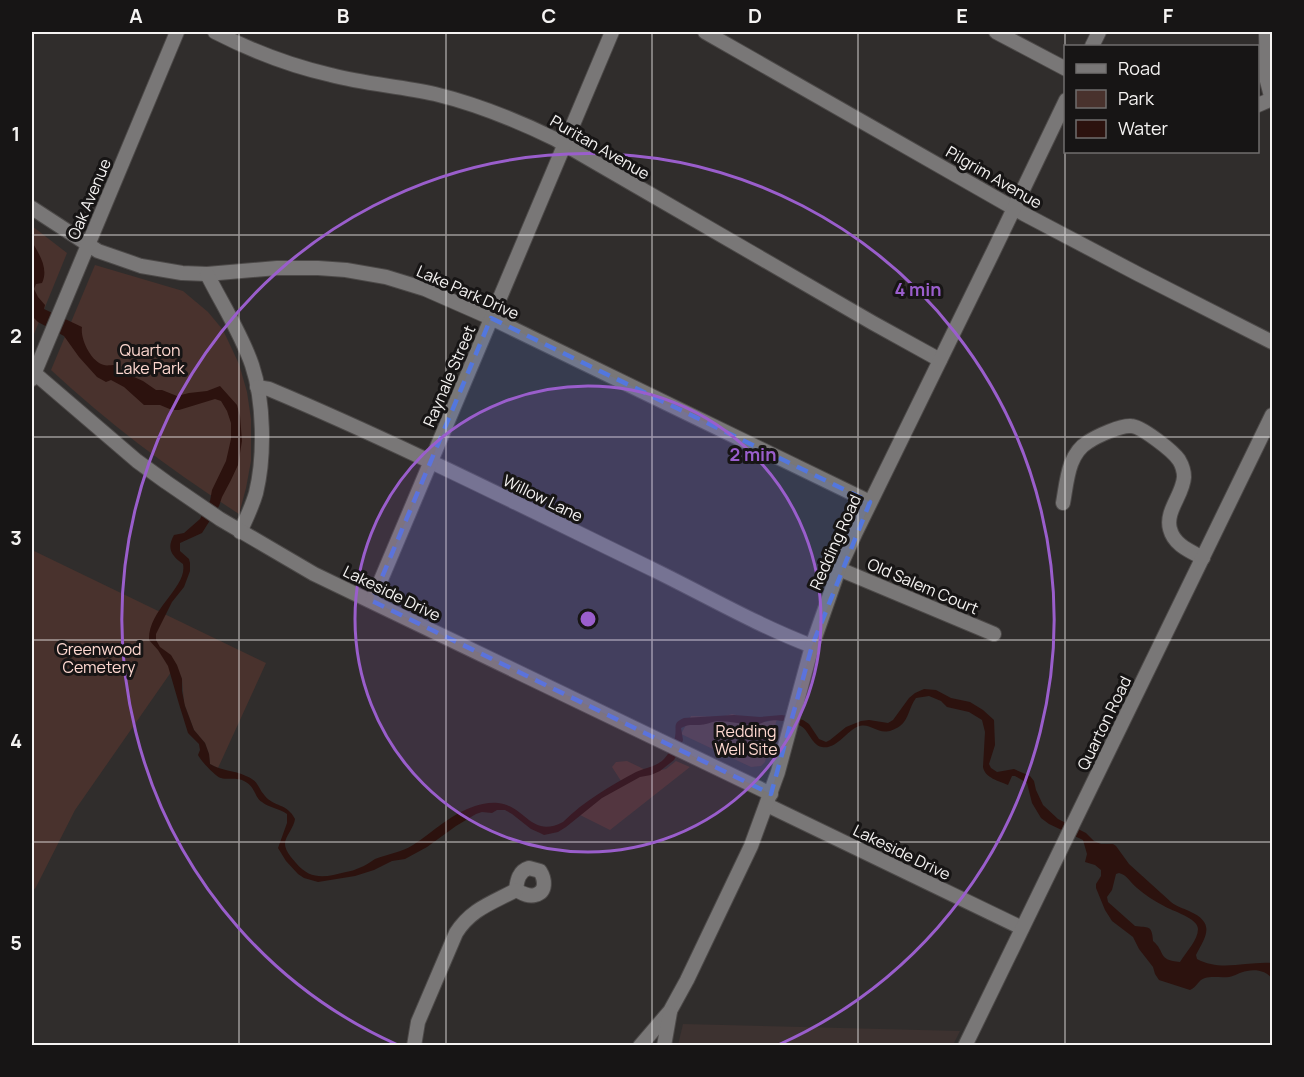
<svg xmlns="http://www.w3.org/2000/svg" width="1304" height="1077" viewBox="0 0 1304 1077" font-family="Manrope,sans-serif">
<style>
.built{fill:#3d3230}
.green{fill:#49322d}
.water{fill:#2c120e;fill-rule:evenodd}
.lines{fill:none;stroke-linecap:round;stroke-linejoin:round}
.minor-casing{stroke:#4c4948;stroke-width:16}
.minor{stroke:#797777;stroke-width:14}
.marked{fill:#5377de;fill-opacity:0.2;stroke:#5377de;stroke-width:4.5;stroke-dasharray:12 8;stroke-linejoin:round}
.grid{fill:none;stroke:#f5f3f2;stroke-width:1.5;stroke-opacity:0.55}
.ring{fill:none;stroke:#9a5ecc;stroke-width:3}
.labels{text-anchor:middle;stroke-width:6;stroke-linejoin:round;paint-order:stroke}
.street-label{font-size:16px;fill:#f5f3f2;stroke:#171515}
.park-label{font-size:16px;fill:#fed8d0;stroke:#171515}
.centre{fill:#9a5ecc;stroke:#171515;stroke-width:3}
.ring-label{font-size:18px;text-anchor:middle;font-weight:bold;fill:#9a5ecc;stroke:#171515;stroke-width:6;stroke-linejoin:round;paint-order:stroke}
.neatline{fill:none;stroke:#f5f3f2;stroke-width:2}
.grid-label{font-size:20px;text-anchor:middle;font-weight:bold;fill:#f5f3f2}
</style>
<rect width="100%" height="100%" fill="#302d2c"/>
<polygon class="built" points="683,1024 960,1031 953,1045 678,1045"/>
<g class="green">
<polygon points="32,226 67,253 32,339"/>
<path d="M95 265 183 291 208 312 223 330 239 364 247 392 251 419V461L246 488 239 514C172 471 109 424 51 370Z"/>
<polygon points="32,550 266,663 218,768 210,764 209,754 205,743 194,730 184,703 182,679 176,665 75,810 35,889 32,888"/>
<polygon points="732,714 766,722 777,719 765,762 761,766 751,767 681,734 691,716 722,717"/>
<polygon points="627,761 650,772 666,769 676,761 690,767 610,830 580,815 621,781 612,767 616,762"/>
</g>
<path class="water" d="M32 242C39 254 49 268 42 283L36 284 34 289 38 297 45 305 44 309 82 327C80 339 91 362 104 365 106 366 112 365 114 365L121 371 143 381 156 390H162L177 396 189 393 207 391 220 386 237 405 240 416 242 441 238 465 231 480 222 497 219 506 202 533 180 543V551L189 559 190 563V571L184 587 172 602 156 634V640L160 647 171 655 177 665 182 679V691L185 706 194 730 205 743 209 754 210 764C221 771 234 770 246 776 259 781 257 787 265 796 274 807 287 803 295 819 294 828 285 836 285 844 285 851 292 858 296 863 311 881 326 877 346 872 351 871 355 870 359 868 365 866 370 862 375 859 388 854 402 852 413 845 433 832 452 813 475 806 482 804 490 802 498 803 526 806 531 839 563 822 584 801 610 786 636 772 645 768 654 767 662 761 669 755 673 745 675 737 677 726 672 723 684 718L734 715 760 717 782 715 803 720 809 724 819 739 826 742 830 740 846 727 861 721 869 720 888 723 893 720 909 698 915 693 924 689 936 690 951 698 970 702 983 710 994 720 995 745 989 764 991 768 997 772 1014 769 1030 776 1034 781 1036 790 1043 805 1058 819 1086 833 1094 841 1101 844H1113L1116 846 1129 864 1171 902C1177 907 1183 908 1189 911 1216 923 1206 936 1196 955L1197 959C1220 972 1248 961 1272 963V979C1267 971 1256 969 1247 971 1240 972 1235 976 1229 977 1221 978 1212 976 1205 978 1198 980 1197 987 1190 990L1159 980 1155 974 1153 967 1139 949 1133 937 1112 921 1105 910 1096 888V884L1101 876V870L1095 865 1085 862 1087 854 1083 840 1049 824 1041 818 1032 803 1027 783 1015 776H1012L1008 785C999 781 985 778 983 767L985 732 982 720 969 712 947 707 941 701 929 696 916 698C909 707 909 719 900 726 878 741 873 720 857 727 847 731 836 750 822 747 811 745 809 729 799 725 791 722 776 719 767 721 763 722 759 725 754 725 742 724 729 721 717 721 711 722 705 725 699 725 692 725 688 724 681 728L683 740 681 746 674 760 660 771 651 775 640 777 602 798 566 827 558 832 544 835 540 833 531 829 512 814 505 810H497L492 813 482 812 476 814 456 826 427 847 405 859 392 861 374 870 355 876 318 882 304 878 298 874 286 861 278 848 287 823V814C279 808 269 808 262 802 254 797 256 787 244 781 237 777 228 780 221 778 216 777 201 761 198 755L200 750 199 744 188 733 179 704 168 666 158 650 149 640C148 609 188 587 183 564 172 556 166 549 174 535L184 533 200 519 210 501 212 490 226 461 231 439V423L227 411 221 401 215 399 179 410H172L160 405H144L124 387 111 380 106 382 97 377 79 357 64 336 38 322 32 316ZM1119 873C1127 875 1130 882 1137 888 1145 895 1154 901 1164 906 1172 911 1198 918 1198 929 1198 940 1186 952 1180 962 1157 960 1166 952 1153 941 1152 924 1148 928 1135 926L1108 902 1107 897 1112 890 1116 874Z"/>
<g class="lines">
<defs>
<g id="minor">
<path d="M215 32C252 51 291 66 331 75 365 84 400 86 435 94 476 104 516 120 555 139L873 323 940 360"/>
<polyline points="705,32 1024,214 1138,274 1272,342"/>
<polyline points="996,32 1066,69"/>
<polyline points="1266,32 1267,81 1272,100"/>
<polyline points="1092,46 1099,32"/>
<polyline points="1258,105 1272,99"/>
<polyline points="32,208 98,251 141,266 182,273 207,274 277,268 318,268 346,270 386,277 425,289 491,318 870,502"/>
<path d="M207 274C222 304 241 333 252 365 264 401 265 456 256 493 252 507 246 519 240 532"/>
<polyline points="32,371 137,461 166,482 220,519 314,574 771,794"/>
<polyline points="32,379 177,32"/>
<path d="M257 387 269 389C400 444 528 509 656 571 707 596 759 626 812 646"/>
<path d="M1063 503C1067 481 1068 454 1088 442 1097 436 1121 425 1131 426 1141 426 1173 451 1179 460 1182 465 1184 471 1184 477 1183 495 1165 511 1170 529 1174 545 1190 551 1203 558"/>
<polyline points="839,569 994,634"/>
<polyline points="372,601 612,32"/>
<polyline points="767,805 1022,928"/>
<path d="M529 868 540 871C545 879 547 892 535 895 528 897 522 893 516 890 517 880 519 871 529 868Z"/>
<path d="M414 1046 418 1022 456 933C471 909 492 903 516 890"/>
<polyline points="640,1046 670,1011 687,980 751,846 778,772 812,646 839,569 855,534 994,250 1066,100"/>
<polyline points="664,1046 670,1012"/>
<polyline points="965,1046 1272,415"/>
</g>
</defs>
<use href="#minor" class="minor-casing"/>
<use href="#minor" class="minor"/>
</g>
<path class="marked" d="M491 318 870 502 812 646 771 794 372 601Z"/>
<path class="grid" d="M239 32V1046M446 32V1046M652 32V1046M858 32V1046M1065 32V1046M32 235H1272M32 437H1272M32 640H1272M32 842H1272"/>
<circle cx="588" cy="619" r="233" fill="#9a5ecc" fill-opacity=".12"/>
<g class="ring">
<circle cx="588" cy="619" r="233"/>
<path d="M398 1045A466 466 0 1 1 778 1045"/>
</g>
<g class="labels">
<g class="street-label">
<text transform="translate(600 147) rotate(30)" y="6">Puritan Avenue</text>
<text transform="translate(994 177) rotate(30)" y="6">Pilgrim Avenue</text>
<text transform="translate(89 199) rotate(-67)" y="6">Oak Avenue</text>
<text transform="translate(468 292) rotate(24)" y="6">Lake Park Drive</text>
<text transform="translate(449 376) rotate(-67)" y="6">Raynale Street</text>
<text transform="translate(543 498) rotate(26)" y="6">Willow Lane</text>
<text transform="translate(835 542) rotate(-66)" y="6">Redding Road</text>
<text transform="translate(923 586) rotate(23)" y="6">Old Salem Court</text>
<text transform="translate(392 593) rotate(26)" y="6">Lakeside Drive</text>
<text transform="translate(1104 723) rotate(-64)" y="6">Quarton Road</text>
<text transform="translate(902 852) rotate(26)" y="6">Lakeside Drive</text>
</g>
<g class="park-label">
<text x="150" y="356">Quarton<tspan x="150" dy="18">Lake Park</tspan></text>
<text x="99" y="655">Greenwood<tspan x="99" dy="18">Cemetery</tspan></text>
<text x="746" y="737">Redding<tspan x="746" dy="18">Well Site</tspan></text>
</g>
</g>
<circle cx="588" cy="619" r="9" class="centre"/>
<g class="ring-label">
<text x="918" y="296">4 min</text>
<text x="753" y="461">2 min</text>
</g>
<rect width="1304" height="1077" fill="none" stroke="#171515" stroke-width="66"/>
<rect x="1064" y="45" width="195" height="108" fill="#171515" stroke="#706e6d" stroke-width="1.5"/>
<rect x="1076" y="64" width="30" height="9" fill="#797777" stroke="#706e6d" stroke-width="1.5"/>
<text x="1118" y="75" font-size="18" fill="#f5f3f2">Road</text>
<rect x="1076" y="90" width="30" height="18" fill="#49322d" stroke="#706e6d" stroke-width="1.5"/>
<text x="1118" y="105" font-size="18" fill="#f5f3f2">Park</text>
<rect x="1076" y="120" width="30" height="18" fill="#2c120e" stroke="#706e6d" stroke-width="1.5"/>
<text x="1118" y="135" font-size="18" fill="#f5f3f2">Water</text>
<rect x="33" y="33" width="1238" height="1011" class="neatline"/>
<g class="grid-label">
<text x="136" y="23">A</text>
<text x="343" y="23">B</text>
<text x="549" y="23">C</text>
<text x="755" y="23">D</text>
<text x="962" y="23">E</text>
<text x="1168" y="23">F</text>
<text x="16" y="141">1</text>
<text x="16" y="343">2</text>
<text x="16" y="545">3</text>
<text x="16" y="748">4</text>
<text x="16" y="950">5</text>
</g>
</svg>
